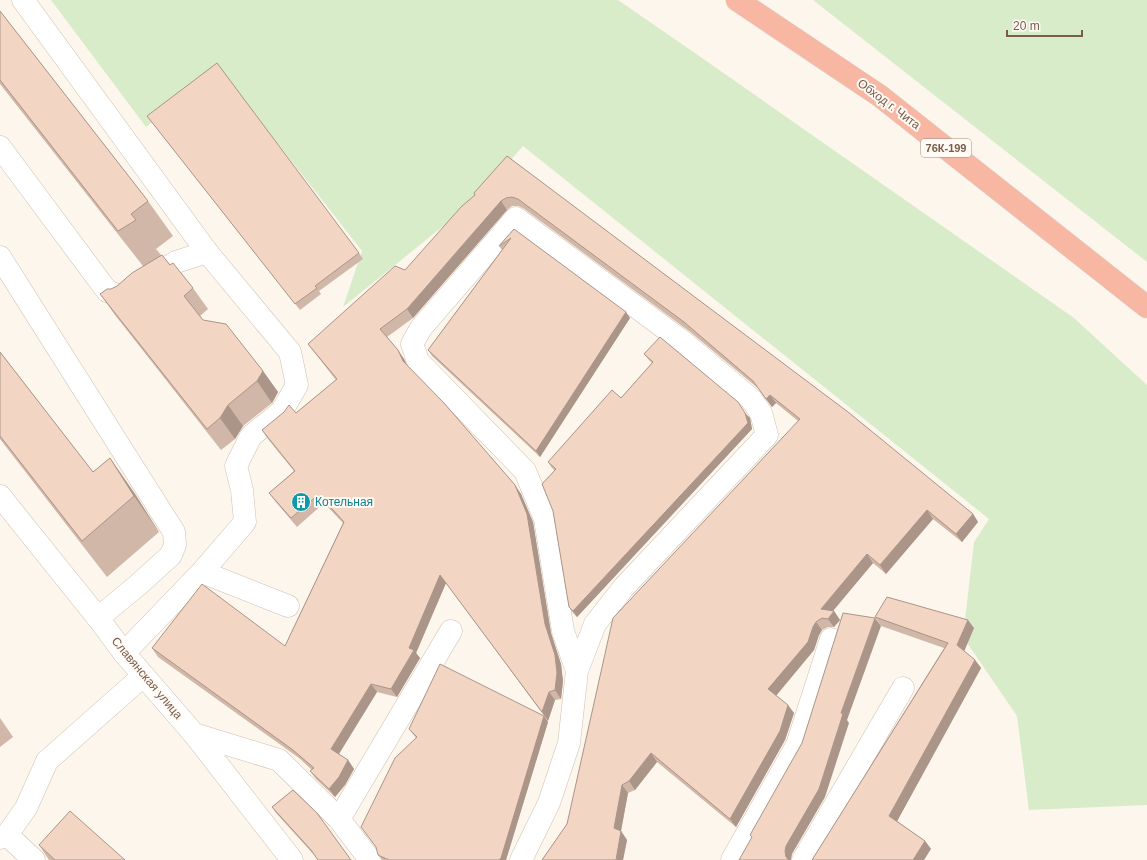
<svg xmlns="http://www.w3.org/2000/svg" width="1147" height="860" viewBox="0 0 1147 860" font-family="Arial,sans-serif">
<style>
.green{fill:#d8ecc9}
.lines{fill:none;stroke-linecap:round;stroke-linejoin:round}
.minor-casing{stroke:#d1beb0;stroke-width:23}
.highway-casing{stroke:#dad1cd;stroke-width:23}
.minor{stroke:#fff;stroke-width:22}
.highway{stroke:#f7b7a3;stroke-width:22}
.wall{fill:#d1b7a8}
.shaded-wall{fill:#aa9588}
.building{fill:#f3d5c3;stroke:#aa9588}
.labels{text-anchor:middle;stroke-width:4;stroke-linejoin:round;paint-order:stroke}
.shield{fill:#fffaf3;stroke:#a28b7f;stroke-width:1}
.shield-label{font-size:11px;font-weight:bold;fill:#7a5c4d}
.street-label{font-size:12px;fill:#7a5c4d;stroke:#fffaf3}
.culture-label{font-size:12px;fill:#0d838f;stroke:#fffaf3;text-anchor:start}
</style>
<rect width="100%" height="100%" fill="#fdf6ec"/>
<g class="green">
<polygon points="51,0 618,0 692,51 1074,318 1147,385 1147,805 1029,810 1017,716 963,637 974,542 989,519 523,146 478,198 343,307 362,251 275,140 221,69 146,127"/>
<polygon points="813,0 1147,0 1147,262"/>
</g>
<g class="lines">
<defs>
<g id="minor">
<polyline points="23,0 207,252 290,352 297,385 282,411 251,436 236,466 242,490 245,522 202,572 124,653"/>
<polyline points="0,147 107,291 124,298 140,284 176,262 207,252"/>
<polyline points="0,257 174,532 175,545 171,555 138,585 98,618"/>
<polyline points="0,496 98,618 124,653 194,734 292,860"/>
<polyline points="202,572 288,606"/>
<polyline points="194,734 279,760 339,819 370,860"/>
<polyline points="339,819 451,631"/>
<polyline points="7,835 34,860"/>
<polyline points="0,838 7,835 26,808 47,761 143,676"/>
<polyline points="521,860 549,803 569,743 577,671 595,624 624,587 767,435 761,413 751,399 682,341 516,218 421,328 412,344 418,361 525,471 545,519 563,631 577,671"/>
<polyline points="732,860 797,745 831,639"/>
<polyline points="803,860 903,688"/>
</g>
<polyline id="highway" points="737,0 880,96 1147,307"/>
</defs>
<use href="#minor" class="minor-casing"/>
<use href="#highway" class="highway-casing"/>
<use href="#minor" class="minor"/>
<use href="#highway" class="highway"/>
</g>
<g class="wall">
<polygon points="0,11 148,201 173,236 156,249 161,255 193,288 208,309 200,316 203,320 263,371 278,392 272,403 243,426 235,439 221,450 115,315 100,294 117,286 143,266 0,84"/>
<polygon points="147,116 359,253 363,259 319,291 321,294 300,310"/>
<polygon points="507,156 973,514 978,522 962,542 933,519 886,574 873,563 833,611 834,611 840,620 834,627 828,627 822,630 819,635 814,650 776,696 794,713 785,740 736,827 657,762 635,790 628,793 621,831 627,840 623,860 542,860 567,824 798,421 776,403 772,407 759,389 689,331 523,208 518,206 512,206 507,210 413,318 387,337 404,359 407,365 521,494 533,522 551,633 561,664 563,681 561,699 555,700 548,721 446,583 416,653 420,658 397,697 377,692 339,754 348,760 354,769 345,785 335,797 316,779 310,771 312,770 299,758 158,657 152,648 285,646 343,523 324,503 297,527 275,501 269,493 294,471 268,439 262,430 296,413 336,380 314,352 308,344 405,270 475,195"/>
<polygon points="514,229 630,318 540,457 432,356 428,350 502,250 499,246"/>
<polygon points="0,352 93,472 110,458 135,494 159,532 107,577 0,439"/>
<polygon points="644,354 750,418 752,429 577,617 573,613 569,607 555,471 552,468 548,462 621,398 652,363 649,360"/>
<polygon points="875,617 974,628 964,651 975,660 981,668 897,821 925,841 931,849 812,860 944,648 881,626"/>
<polygon points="544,716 548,722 506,860 382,860 378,855 416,738 409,729"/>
<polygon points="0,718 13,737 0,747"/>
<polygon points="293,790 315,856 276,813 272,807"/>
<polygon points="39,845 125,860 49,860"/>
</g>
<g class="shaded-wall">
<polygon points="501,201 507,210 413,318 407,309"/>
<polygon points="626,312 630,318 540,457 536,451"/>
<polygon points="398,350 404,359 409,370 403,361"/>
<polygon points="263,371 278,392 272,403 257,381"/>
<polygon points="770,395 776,403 772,407 766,399"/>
<polygon points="228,405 243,426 235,439 220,418"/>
<polygon points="745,413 750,418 752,429 577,617 573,611"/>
<polygon points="110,458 135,494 159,532 134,496"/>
<polygon points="515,485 521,494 533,522 551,633 561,664 563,681 561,699 555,690"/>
<polygon points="927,510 933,519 886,574 880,565"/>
<polygon points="973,514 978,522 962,542 956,534"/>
<polygon points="867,554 873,563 827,618 821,609"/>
<polygon points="440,575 446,583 416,653 420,658 397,697 391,689 409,648"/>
<polygon points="834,611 840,620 834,627 828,619"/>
<polygon points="875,618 881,626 847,720 849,723 825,797 792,854 791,860 788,860 786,857 785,851 786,846 841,713"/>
<polygon points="968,620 974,628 963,654 957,645"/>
<polygon points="816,622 822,630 819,635 814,650 774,698 768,689"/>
<polygon points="975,660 981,668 895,825 889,816"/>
<polygon points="371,684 377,692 337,757 331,749"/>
<polygon points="549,692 555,700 548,721 542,712"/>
<polygon points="788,705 794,713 785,740 736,827 730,819"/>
<polygon points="544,716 548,722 506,860 499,860"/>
<polygon points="651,753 657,762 635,790 629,781"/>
<polygon points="348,760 354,769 345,785 335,797 329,789"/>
<polygon points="622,785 628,793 620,836 614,828"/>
<polygon points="621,831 627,840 623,860 616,860"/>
<polygon points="925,841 931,849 924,860 913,860"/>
</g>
<g class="building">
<polygon points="0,11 148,201 131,214 136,220 118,231 0,80"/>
<polygon points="217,63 359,253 315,286 317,288 295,304 147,116"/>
<polygon points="507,156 848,412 973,514 956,534 927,510 880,565 867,554 821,609 834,611 828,619 822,618 816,622 813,627 808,642 768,689 788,705 780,731 730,819 651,753 629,781 622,785 614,828 621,831 616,860 542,860 567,824 613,618 800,419 770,395 766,399 753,381 684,322 518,199 512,197 506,198 501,201 407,309 380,329 398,350 403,361 444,403 515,485 527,514 545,624 555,655 557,673 555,690 549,692 542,712 440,575 409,648 414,650 391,689 371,684 331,749 348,760 339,777 329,789 310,771 314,768 293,750 152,648 202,584 285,646 344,522 334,511 318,495 291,518 269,493 295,471 262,430 284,412 289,405 296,413 337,379 308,344 395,266 405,270 461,207 475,195 474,193"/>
<polygon points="514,229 626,312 536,451 428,350 511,238 499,246"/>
<polygon points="162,255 170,265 173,263 193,288 184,296 203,320 226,324 263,371 257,381 228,405 220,418 207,429 100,294 107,289 111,289 117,286 132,273"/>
<polygon points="660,337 738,402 745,413 748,423 573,611 569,607 553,511 542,484 556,469 548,462 612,390 621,398 653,362 644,354"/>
<polygon points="0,352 93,472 110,458 134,496 82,541 0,436"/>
<polygon points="887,597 968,620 957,645 975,660 889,816 925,841 913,860 812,860 948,643 875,617"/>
<polygon points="843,613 875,618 841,713 843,714 819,789 786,846 785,851 786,857 789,860 739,860 752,837 750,835 802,743"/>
<polygon points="440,664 544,716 501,858 499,860 389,860 378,855 376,847 361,827 395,758 417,737 409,729"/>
<polygon points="293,790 317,813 351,860 318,860 311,850 272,807"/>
<polygon points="70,811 125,860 55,860 39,845"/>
</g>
<defs>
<symbol id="building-disc" viewBox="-11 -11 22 22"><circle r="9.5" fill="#0f9aa8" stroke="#fffaf3"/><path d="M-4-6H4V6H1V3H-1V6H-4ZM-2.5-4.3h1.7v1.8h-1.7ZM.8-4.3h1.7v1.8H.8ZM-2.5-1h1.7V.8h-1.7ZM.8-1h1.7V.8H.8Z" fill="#fff"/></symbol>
</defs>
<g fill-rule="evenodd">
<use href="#building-disc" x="290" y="491" width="22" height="22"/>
</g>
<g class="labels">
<rect class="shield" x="921" y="139" width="50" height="18" rx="3"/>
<g class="shield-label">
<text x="946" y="152">76К-199</text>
</g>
<g class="street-label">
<text transform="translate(889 104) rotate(37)" y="4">Обход г. Чита</text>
<text transform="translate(147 678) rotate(50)" y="4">Славянская улица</text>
</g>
<g class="culture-label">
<text x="315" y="506">Котельная</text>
</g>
</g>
<path d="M1007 30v6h75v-6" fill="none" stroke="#7a5c4d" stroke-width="2"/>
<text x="1013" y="30" font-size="12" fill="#7a5c4d" stroke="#fffaf3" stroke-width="3" paint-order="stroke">20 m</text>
</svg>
